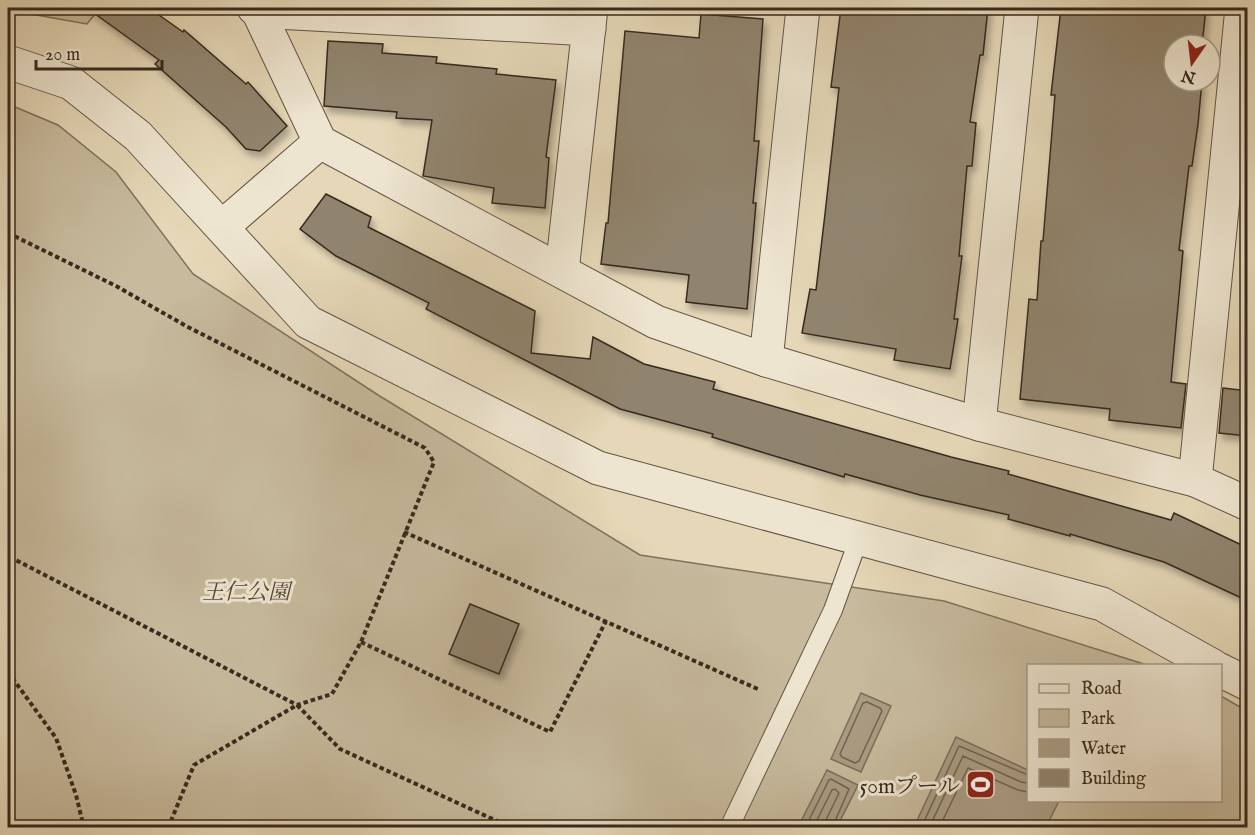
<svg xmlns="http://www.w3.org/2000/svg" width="1255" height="835" viewBox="0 0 1255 835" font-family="'IM FELL English','Noto Serif JP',serif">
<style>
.green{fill:#c7ba9d;stroke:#7f725e;stroke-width:1.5}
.water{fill:#aa9c83;stroke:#7c6e5b;stroke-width:1.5}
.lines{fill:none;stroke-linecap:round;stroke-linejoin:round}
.shore{stroke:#706351;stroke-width:1.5}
.building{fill:#91846e;stroke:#372a1f;stroke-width:1.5;filter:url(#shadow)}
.service-casing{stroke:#625545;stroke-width:20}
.minor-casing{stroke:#625545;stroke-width:35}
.tertiary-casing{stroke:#625545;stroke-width:35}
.path{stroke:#372a1f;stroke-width:4;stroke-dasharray:4.5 3;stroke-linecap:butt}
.service{stroke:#eee5d0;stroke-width:18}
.minor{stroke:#eee5d0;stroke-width:33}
.tertiary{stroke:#eee5d0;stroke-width:33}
.labels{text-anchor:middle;stroke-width:6;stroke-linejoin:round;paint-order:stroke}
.park-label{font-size:22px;font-style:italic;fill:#544738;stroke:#eee5d0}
.poi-label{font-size:22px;fill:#372a1f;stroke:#eee5d0;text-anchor:end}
</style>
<defs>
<filter id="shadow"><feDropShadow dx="3.5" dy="6" stdDeviation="3" flood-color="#0004"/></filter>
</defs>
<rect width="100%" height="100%" fill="#e5d7b7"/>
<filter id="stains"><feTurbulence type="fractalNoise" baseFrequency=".00333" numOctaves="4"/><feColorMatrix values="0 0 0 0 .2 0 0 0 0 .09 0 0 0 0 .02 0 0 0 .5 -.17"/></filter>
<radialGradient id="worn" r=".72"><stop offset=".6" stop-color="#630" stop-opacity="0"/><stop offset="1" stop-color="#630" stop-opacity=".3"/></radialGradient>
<g class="green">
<polygon points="8,8 100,8 87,24 8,10"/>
<polygon points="8,104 58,125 116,172 193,274 378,395 640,555 944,601 1147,665 1028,666 1028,800 1220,800 1221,696 1247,711 1247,827 8,827"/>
</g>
<g class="water">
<polygon points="861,693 891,706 861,772 831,759"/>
<polygon points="956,737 1028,770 1028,800 1059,801 1046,827 914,827"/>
<polygon points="827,770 858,785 837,827 798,827"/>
</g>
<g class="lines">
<g class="shore">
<polygon points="867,702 880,708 882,711 859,761 855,763 842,757 840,754 863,703"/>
<polyline points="805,828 829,780 831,779 849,789 832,828"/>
<polyline points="813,828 832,790 835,789 839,793 826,820 825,828"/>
<polyline points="921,828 959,746 1028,775"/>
<polyline points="929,828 963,756 1021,782 1028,783"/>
<polyline points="939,828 968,768 1018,790 1028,792"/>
</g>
</g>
<g class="building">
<polygon points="87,8 149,8 183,32 184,30 246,84 248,82 287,126 260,151 246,149 226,127 155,64 159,60"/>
<polygon points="841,8 988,8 983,55 980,55 970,122 976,123 972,166 967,166 959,256 962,256 954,319 958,319 950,369 894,360 896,349 802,333 810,289 816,290 825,214 839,88 831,87"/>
<polygon points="1061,8 1206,8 1202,45 1174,45 1174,81 1202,81 1198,124 1192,166 1189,166 1179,250 1183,251 1171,382 1186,384 1181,428 1109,420 1110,409 1020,399 1029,299 1037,300 1041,241 1043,241 1055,95 1051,95"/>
<polygon points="701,14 763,19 754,141 759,141 753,203 756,203 747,309 686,302 689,275 601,264 606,223 608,223 625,31 699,38"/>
<polygon points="328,41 383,44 382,53 437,57 436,63 497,69 496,74 556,80 546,157 549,158 545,208 492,203 494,188 423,176 432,120 396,118 397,112 324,106"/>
<polygon points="326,194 371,217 368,227 535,311 531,353 590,359 593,337 644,364 715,382 713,389 951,457 1009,471 1008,474 1171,520 1174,513 1248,548 1248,601 1164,562 1070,534 1070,536 1008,519 1009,515 920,495 845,474 844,477 712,437 713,434 620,409 426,309 429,303 336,256 300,229"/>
<polygon points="1223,388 1248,391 1248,436 1219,433"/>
<polygon points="470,604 519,624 499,674 449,654"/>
</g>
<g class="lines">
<defs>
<polyline id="service" points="729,828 833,610 859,538"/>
<g id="minor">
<polyline points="254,8 258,11 589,29"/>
<polyline points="258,11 320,142 656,322 766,360 979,424 1195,480 1248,504"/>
<polyline points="222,227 320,142"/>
<polyline points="562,271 591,8"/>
<polyline points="766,360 803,8"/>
<polyline points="979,424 1022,8"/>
<polyline points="1195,480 1242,8"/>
</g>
<g id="tertiary">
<polyline points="8,62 71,83 138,136 308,322 598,468 1102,604 1213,666"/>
<polyline points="1220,670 1248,684"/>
</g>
</defs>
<use href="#service" class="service-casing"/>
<use href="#minor" class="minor-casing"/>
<use href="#tertiary" class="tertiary-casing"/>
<g class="path">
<polyline points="8,233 116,286 186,326 425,448 434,462 361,642 332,694 297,705 8,556"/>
<polyline points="404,532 760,690"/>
<polyline points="361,642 550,732 606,621"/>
<polyline points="8,672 56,738 76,795 84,828"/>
<polyline points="168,828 194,765 297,705 340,749 512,828"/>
</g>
<use href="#service" class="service"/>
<use href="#minor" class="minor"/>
<use href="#tertiary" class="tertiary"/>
</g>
<defs>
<symbol id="stadium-square" viewBox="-11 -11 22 22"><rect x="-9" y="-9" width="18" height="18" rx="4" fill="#8f2418" stroke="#eee5d0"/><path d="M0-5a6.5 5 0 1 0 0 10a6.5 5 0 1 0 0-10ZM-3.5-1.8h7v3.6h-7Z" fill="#fff"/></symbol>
</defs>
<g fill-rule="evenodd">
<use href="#stadium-square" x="964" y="768" width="33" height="33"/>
</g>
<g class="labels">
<g class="park-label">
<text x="246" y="599">王仁公園</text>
</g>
<g class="poi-label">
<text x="960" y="793">50mプール</text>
</g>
</g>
<rect width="1255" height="835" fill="none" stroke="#e5d7b7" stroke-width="30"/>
<rect x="9" y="9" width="1237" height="817" fill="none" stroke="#372a1f" stroke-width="3"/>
<rect x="15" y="15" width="1225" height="805" fill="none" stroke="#372a1f" stroke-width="1.5"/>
<rect x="1027" y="664" width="195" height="138" fill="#eee5d0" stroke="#a59a89" stroke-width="1.5"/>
<rect x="1039" y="684" width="30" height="9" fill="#eee5d0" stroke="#a59a89" stroke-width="1.5"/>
<text x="1081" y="694" font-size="18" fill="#372a1f">Road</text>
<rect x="1039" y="709" width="30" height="18" fill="#c7ba9d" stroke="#a59a89" stroke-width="1.5"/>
<text x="1081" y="724" font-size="18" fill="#372a1f">Park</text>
<rect x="1039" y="739" width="30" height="18" fill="#aa9c83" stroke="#a59a89" stroke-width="1.5"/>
<text x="1081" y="754" font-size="18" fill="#372a1f">Water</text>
<rect x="1039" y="769" width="30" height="18" fill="#91846e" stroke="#a59a89" stroke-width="1.5"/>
<text x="1081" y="784" font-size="18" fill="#372a1f">Building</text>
<g transform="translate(1192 63) rotate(194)"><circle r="28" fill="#eee5d0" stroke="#a59a89" stroke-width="1.5"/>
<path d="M0-4.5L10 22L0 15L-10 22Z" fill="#8f2418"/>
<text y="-9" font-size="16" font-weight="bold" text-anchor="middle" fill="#372a1f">N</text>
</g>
<path d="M36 60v9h126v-9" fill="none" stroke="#372a1f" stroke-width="3"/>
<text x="45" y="60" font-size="18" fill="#372a1f" stroke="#eee5d0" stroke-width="4.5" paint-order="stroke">20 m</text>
<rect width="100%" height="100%" filter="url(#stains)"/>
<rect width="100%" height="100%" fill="url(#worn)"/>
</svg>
